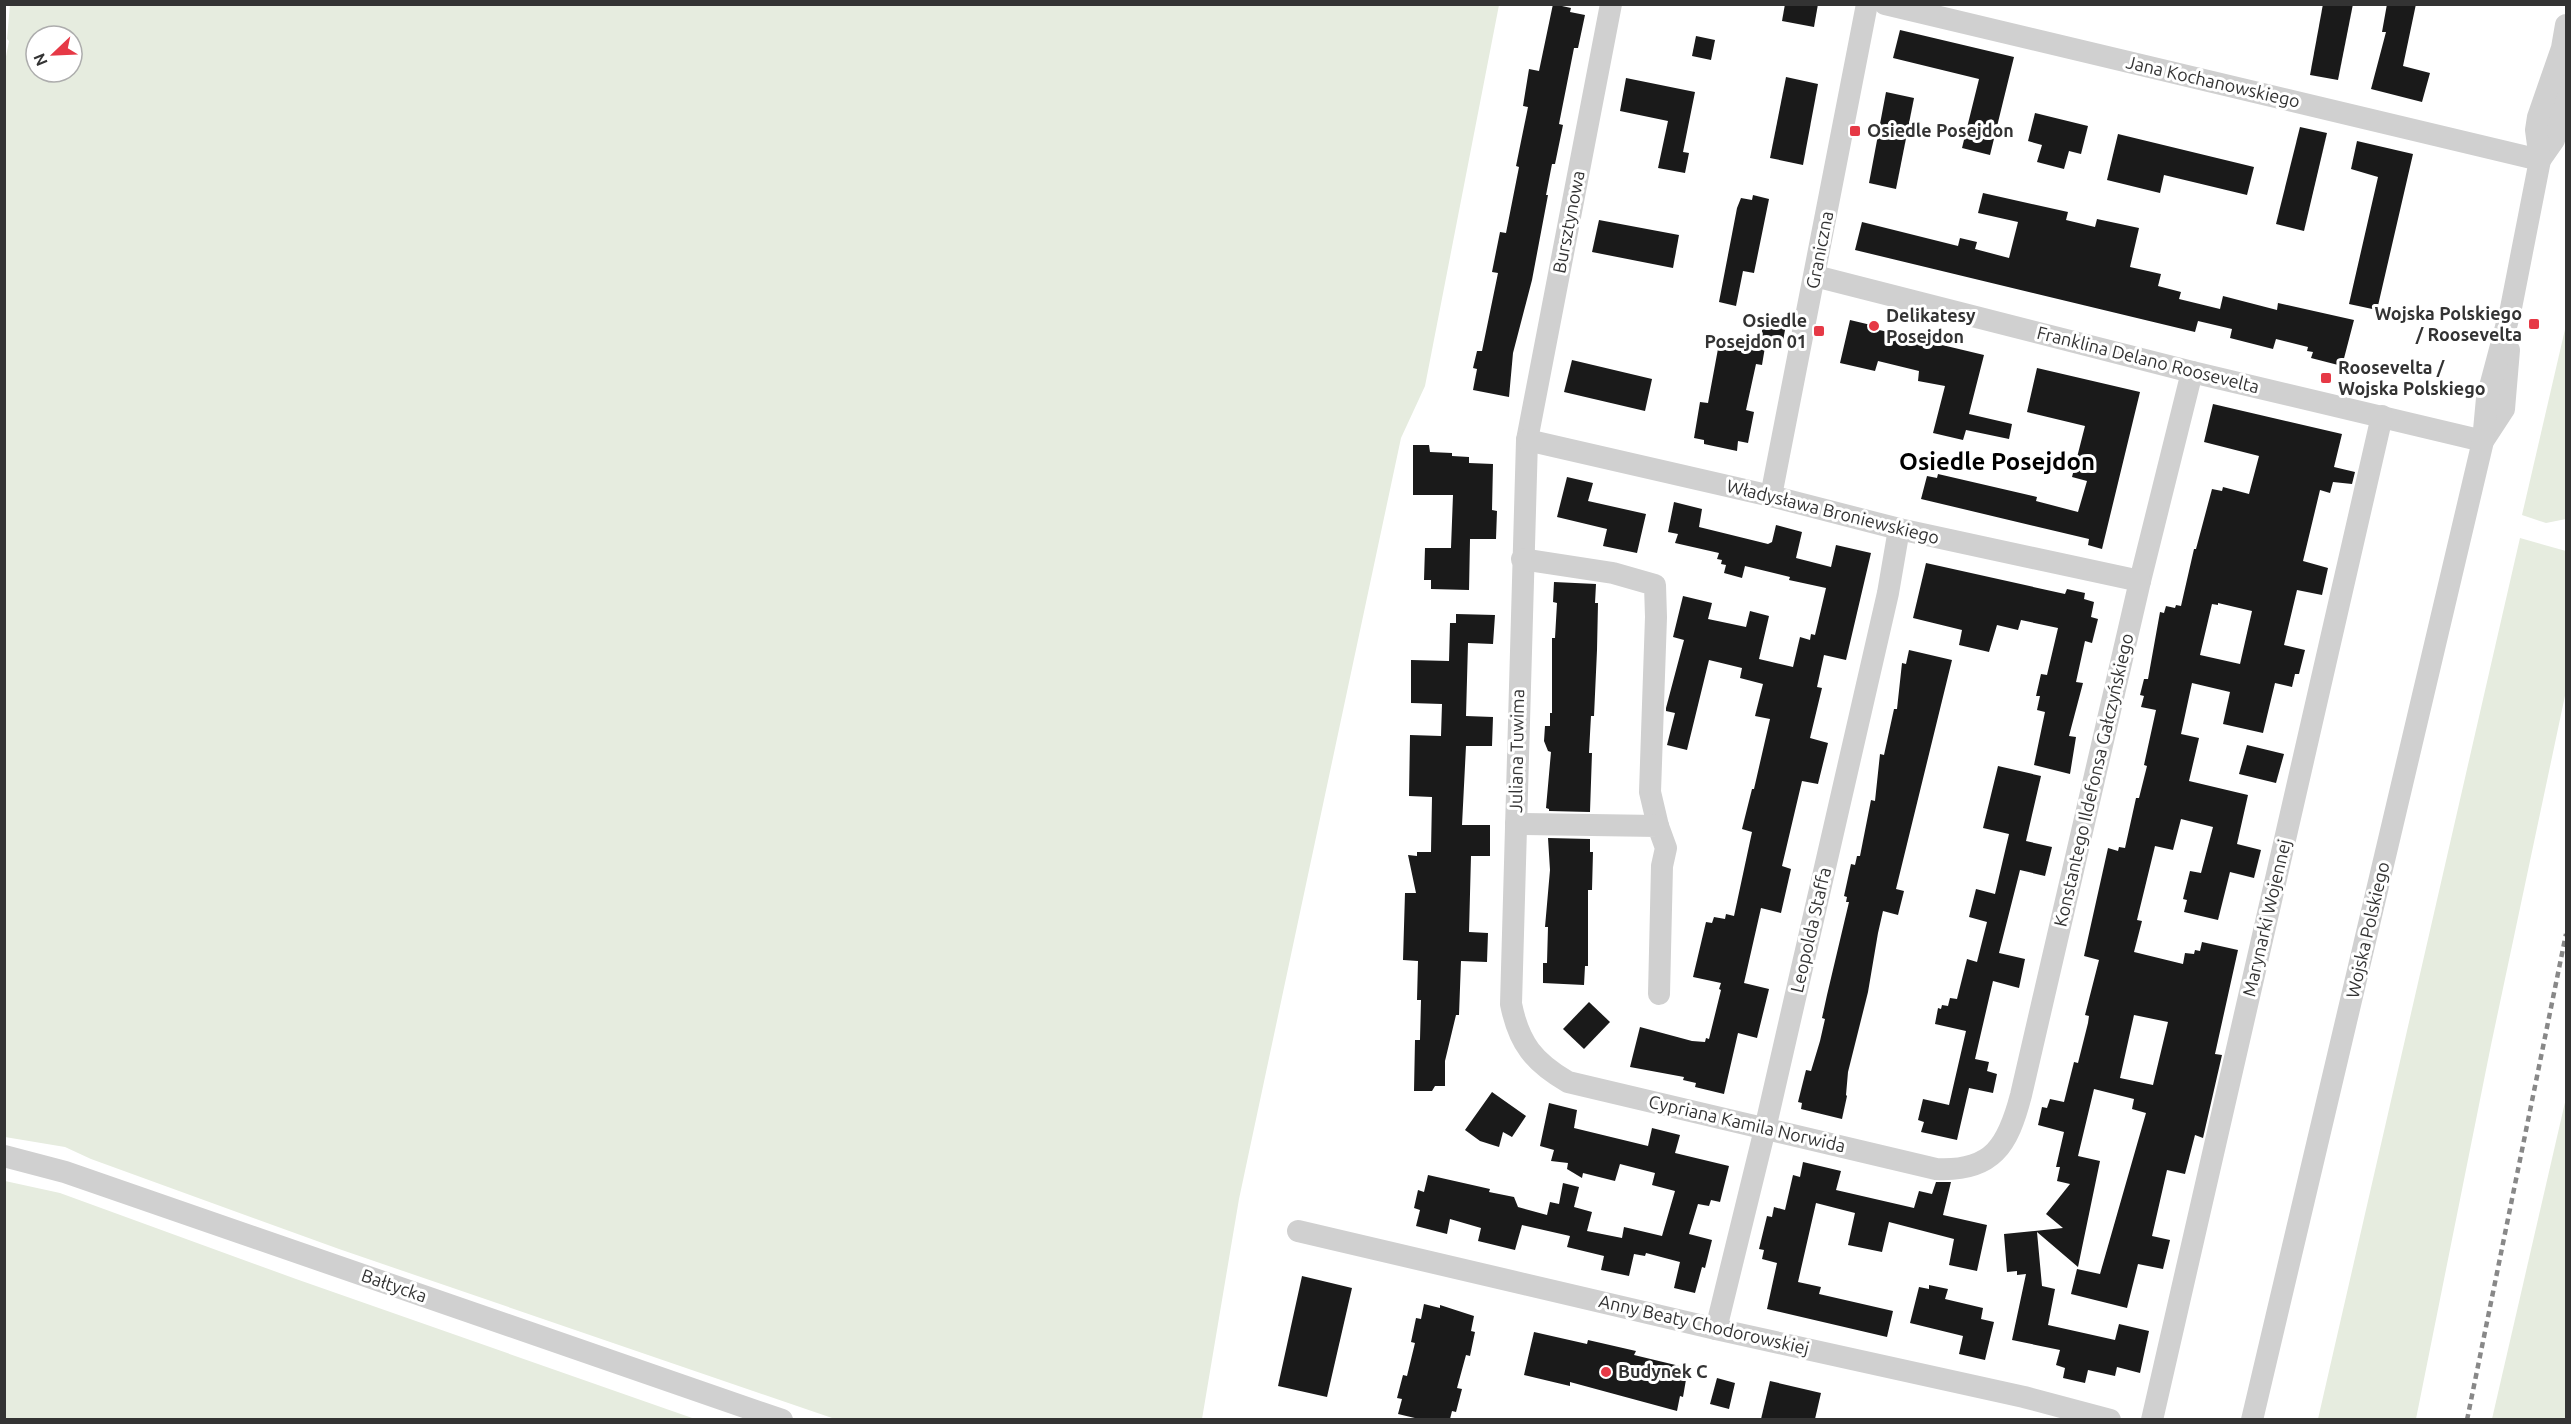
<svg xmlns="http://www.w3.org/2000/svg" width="2571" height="1424" viewBox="0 0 2571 1424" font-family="Ubuntu,sans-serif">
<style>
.green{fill:#e6ecdf;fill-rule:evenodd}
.building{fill:#1a1a1a;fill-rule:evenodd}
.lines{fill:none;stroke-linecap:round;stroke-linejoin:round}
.minor{stroke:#d0d0d0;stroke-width:22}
.rail{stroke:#888;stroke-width:4.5;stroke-dasharray:6 4.5;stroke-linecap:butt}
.poi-dot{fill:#e63946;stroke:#fff;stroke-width:2}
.labels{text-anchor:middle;stroke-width:6;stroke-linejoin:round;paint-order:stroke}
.street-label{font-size:18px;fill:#333;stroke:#fff}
.poi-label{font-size:18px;font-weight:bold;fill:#333;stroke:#fff;text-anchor:start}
.district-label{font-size:24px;font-weight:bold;fill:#000;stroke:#fff}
</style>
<rect width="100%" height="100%" fill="#fff"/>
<g class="green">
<path d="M10 4 1499 5 1425 386 1401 438 1239 1199 1202 1419H835L339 1249 91 1159 65 1147 5 1137 4 67 9 41 7 39ZM36 36H72V72H36Z"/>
<polygon points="2566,325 2566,519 2546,523 2522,515"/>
<polygon points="2520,538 2566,551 2566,691 2491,1045 2416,1419 2318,1419"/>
<polygon points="2566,1098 2566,1419 2492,1419"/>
<polygon points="5,1181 60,1193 296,1279 695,1419 5,1419"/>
</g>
<g class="building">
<polygon points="1553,4 1571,8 1570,12 1585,15 1578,48 1574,48 1559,124 1563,125 1555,164 1552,164 1546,195 1548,195 1532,280 1513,353 1509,397 1473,390 1477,369 1473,368 1477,351 1482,351 1498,273 1492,272 1500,232 1506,233 1519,167 1516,166 1528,107 1523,106 1529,69 1539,71"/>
<polygon points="1785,4 1818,4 1814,27 1782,21"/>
<polygon points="2323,4 2353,4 2338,80 2310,75"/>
<polygon points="2387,4 2416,4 2403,66 2430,73 2422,102 2371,89 2386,32 2382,32"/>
<polygon points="1900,30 2014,57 1990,155 1962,148 1979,79 1893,58"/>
<polygon points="1696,36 1715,40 1711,60 1692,56"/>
<polygon points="1786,77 1818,84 1803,165 1770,158"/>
<polygon points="1626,78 1695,92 1683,152 1689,153 1685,173 1658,168 1668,121 1620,111"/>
<polygon points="1886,92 1914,98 1896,189 1869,183"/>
<polygon points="2035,113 2088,126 2081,154 2069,151 2064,169 2037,162 2042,145 2028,141"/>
<polygon points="2300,127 2327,133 2304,231 2276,224"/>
<polygon points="2118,134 2254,167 2247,195 2164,175 2160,193 2107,180"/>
<polygon points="2357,141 2413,154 2377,310 2349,304 2378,177 2351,169"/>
<polygon points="1983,193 2068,212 2066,220 2095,227 2097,219 2139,228 2130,267 2161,274 2158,286 2181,292 2179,299 2220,309 2223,296 2277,310 2278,303 2354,320 2342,366 2311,358 2313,352 2307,351 2308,347 2276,339 2273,349 2230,338 2232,329 2198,321 2195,332 1855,250 1862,222 1958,246 1960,238 1977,242 1975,249 2009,258 2018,222 1978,213"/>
<polygon points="1753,195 1769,199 1754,273 1743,271 1736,306 1719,302 1737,208 1741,198 1752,200"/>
<polygon points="1599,220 1679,235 1673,268 1592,252"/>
<polygon points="1765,315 1787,319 1783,341 1761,336"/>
<polygon points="1850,320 1871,325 1871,328 1984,355 1969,414 2012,424 2009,439 1966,430 1963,440 1933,433 1945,386 1918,381 1919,371 1878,361 1875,371 1840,363"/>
<polygon points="1720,338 1765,347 1762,365 1756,364 1746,410 1754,412 1748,443 1738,441 1737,451 1704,444 1704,440 1694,438 1700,402 1708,403"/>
<polygon points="1572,360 1652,379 1645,411 1564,392"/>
<polygon points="2037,368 2140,392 2102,549 2088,545 2089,539 1921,499 1927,476 1937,478 1938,474 2037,497 2036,501 2078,512 2087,481 2072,477 2085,426 2027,412"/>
<path d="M2213 404 2342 434 2334 467 2355 472 2352 484 2333 482 2330 493 2320 490 2303 561 2328 568 2322 595 2297 590 2284 645 2305 650 2299 674H2295L2292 687 2275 683 2263 733 2223 724 2230 692 2192 683 2181 734 2199 738 2189 781 2248 795 2237 844 2261 850 2254 878 2230 872 2218 920 2184 912 2187 900 2183 899 2190 871 2201 873 2213 827 2181 819 2173 850 2155 846 2137 920 2142 921 2134 952 2183 964 2185 953 2194 954 2195 950 2200 951 2202 942 2238 950 2215 1054 2222 1055 2203 1138 2195 1135 2185 1174 2167 1170 2152 1236 2170 1240 2163 1269 2138 1264 2127 1308 2071 1294 2077 1269 2100 1274 2146 1113 2132 1109 2134 1099 2094 1089 2078 1156 2100 1161 2078 1267 2037 1232 2042 1286 2055 1289 2048 1325 2115 1340 2119 1324 2149 1331 2140 1373 2117 1367 2115 1376 2088 1370 2085 1383 2063 1378 2065 1368 2056 1365 2060 1350 2012 1340 2026 1274 2017 1275V1271L2007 1272 2004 1234 2063 1228 2046 1214 2070 1184 2057 1181 2060 1167H2056L2064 1132 2038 1125 2042 1107 2047 1108 2050 1099 2064 1102 2074 1062 2078 1063 2088 1023 2089 1016 2085 1015 2099 960 2084 956 2108 848 2118 851 2119 847 2125 848 2136 798H2139L2147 766 2144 765 2156 710 2141 707 2144 696 2140 695 2144 679H2148L2160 612 2164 613 2166 606 2175 608 2176 605 2181 606 2194 549H2196L2212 489 2222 491 2223 487 2249 494 2259 456 2204 442ZM2218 603 2252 611 2240 664 2200 655 2212 604 2218 605ZM2134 1015 2168 1022 2153 1085 2120 1078Z"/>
<polygon points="1413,445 1429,445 1430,452 1452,453 1452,456 1469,457 1469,463 1493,464 1492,510 1497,511 1496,539 1470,539 1469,590 1431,589 1431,580 1424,580 1425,548 1451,548 1453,495 1413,495"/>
<polygon points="1567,477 1593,483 1588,501 1646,514 1637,553 1603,546 1607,529 1557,517"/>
<polygon points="1674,502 1702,509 1699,527 1768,544 1772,542 1776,525 1802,532 1796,558 1831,567 1836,545 1871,553 1846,660 1824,655 1817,687 1822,688 1810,738 1828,743 1818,784 1802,781 1782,866 1791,869 1781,913 1761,908 1744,983 1769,989 1757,1038 1738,1033 1724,1094 1695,1087 1696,1083 1683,1080 1684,1077 1630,1067 1640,1027 1692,1041 1705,1042 1706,1038 1709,1039 1721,990 1719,989 1721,983 1693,977 1706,922 1712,923 1714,917 1725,919 1726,914 1734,916 1752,832 1742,829 1752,789 1754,789 1770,719 1755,716 1763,684 1740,678 1742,668 1709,660 1687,750 1667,745 1675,713 1666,711 1666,708 1684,640 1673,637 1683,596 1712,603 1708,619 1746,627 1750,611 1769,616 1759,659 1793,667 1800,637 1810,640 1811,634 1815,635 1826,588 1789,580 1790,577 1745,566 1742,578 1724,573 1726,565 1721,564 1722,560 1717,559 1719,553 1675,543 1678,534 1668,532"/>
<polygon points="1926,563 2065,594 2067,589 2085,593 2084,599 2094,602 2091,617 2098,619 2092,643 2085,641 2076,682 2083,683 2069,736 2076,737 2070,774 2034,765 2045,712 2037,710 2040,696 2036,696 2041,674 2047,675 2058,628 2021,620 2018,630 1997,625 1989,652 1959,645 1962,630 1913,618"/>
<polygon points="1554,582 1596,584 1595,603 1598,603 1597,650 1594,716 1591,716 1590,734 1589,753 1592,753 1590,812 1549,811 1549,809 1546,808 1551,752 1548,751 1544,741 1545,726 1550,726 1550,713 1552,713 1552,638 1555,638 1557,603 1553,602"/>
<polygon points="1456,614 1495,615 1493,644 1468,643 1466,716 1493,717 1492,746 1466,746 1462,825 1490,825 1490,856 1471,856 1469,932 1488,933 1487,962 1461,961 1459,1015 1456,1015 1445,1061 1445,1086 1435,1086 1432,1091 1414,1091 1415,1040 1420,1040 1421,1000 1417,1000 1418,961 1403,960 1405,893 1416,893 1408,855 1417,856 1417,852 1431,852 1432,797 1409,796 1410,735 1441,736 1442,704 1411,703 1411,660 1449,661 1450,623 1456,623"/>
<polygon points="1909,650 1952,660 1896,889 1904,891 1898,915 1883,911 1878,933 1868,992 1848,1072 1846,1095 1847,1096 1842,1119 1801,1109 1802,1103 1798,1102 1806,1070 1811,1071 1820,1041 1825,1019 1822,1018 1827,995 1849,902 1846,902 1847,897 1844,896 1851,864 1855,865 1857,856 1860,856 1871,800 1875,801 1880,754 1884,755 1894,709 1897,709 1902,663 1906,664"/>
<polygon points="2247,745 2284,754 2276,783 2239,774"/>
<polygon points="1998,766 2041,776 2026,841 2052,847 2045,876 2020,870 1999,953 2025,959 2019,988 1993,981 1975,1059 1989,1062 1987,1071 1997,1074 1993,1093 1969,1088 1957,1140 1921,1132 1924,1122 1918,1120 1923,1099 1949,1105 1966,1031 1935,1024 1938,1008 1941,1009 1942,1005 1948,1006 1950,998 1957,999 1967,959 1977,962 1987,922 1969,917 1976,889 1995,894 2009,834 1983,828"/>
<polygon points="1548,838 1590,839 1590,852 1593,852 1592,890 1588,890 1588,966 1585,966 1584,985 1543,983 1543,963 1547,963 1548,927 1545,927 1550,870"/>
<polygon points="1589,1002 1610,1022 1584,1049 1563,1029"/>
<polygon points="1492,1092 1526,1116 1512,1137 1503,1132 1499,1147 1480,1141 1465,1130"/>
<polygon points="1549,1103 1577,1110 1574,1128 1648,1146 1652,1128 1680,1135 1675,1153 1729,1166 1720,1202 1711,1200 1709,1206 1698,1204 1689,1234 1712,1240 1705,1268 1702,1267 1695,1293 1674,1288 1680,1262 1646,1253 1645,1256 1634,1254 1629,1276 1601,1270 1604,1256 1567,1247 1570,1236 1522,1225 1515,1250 1478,1241 1481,1228 1450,1219 1447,1234 1416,1226 1420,1210 1414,1208 1418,1190 1424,1192 1428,1175 1490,1189 1489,1192 1514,1197 1518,1207 1547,1215 1550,1202 1559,1204 1563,1183 1579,1187 1574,1207 1592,1212 1587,1231 1622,1238 1624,1227 1662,1236 1675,1191 1652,1185 1655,1173 1620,1164 1615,1181 1583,1173 1582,1178 1567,1169 1568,1163 1551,1161 1554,1150 1540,1146"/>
<polygon points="1803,1162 1841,1171 1836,1190 1914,1208 1919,1191 1932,1194 1936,1182 1951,1182 1943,1215 1987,1225 1977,1271 1949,1265 1954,1239 1889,1222 1882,1252 1848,1245 1855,1213 1816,1203 1798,1282 1821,1287 1819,1294 1893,1311 1887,1337 1767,1309 1777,1263 1762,1259 1764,1250 1759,1249 1767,1216 1772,1217 1774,1207 1785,1210 1793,1175 1800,1177"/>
<polygon points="1302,1276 1352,1288 1327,1397 1278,1386"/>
<polygon points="1929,1285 1948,1289 1945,1299 1983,1308 1981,1319 1994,1322 1985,1360 1959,1354 1963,1336 1910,1323 1919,1287 1929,1289"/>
<polygon points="1424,1304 1440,1308 1440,1305 1474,1316 1471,1331 1475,1332 1470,1356 1466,1355 1457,1388 1462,1389 1456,1412 1452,1411 1450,1419 1419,1419 1398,1414 1402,1399 1397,1398 1403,1375 1407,1376 1415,1343 1411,1342 1416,1318 1421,1319"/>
<polygon points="1534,1332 1587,1344 1588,1340 1636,1351 1634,1355 1688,1368 1683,1397 1680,1396 1677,1411 1570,1382 1570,1386 1524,1375"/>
<polygon points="1717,1378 1735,1383 1729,1409 1710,1404"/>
<polygon points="1770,1381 1821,1393 1815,1419 1761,1419"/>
</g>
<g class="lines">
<g class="minor">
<path d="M1611 4 1527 440 1511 1004C1519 1044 1534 1062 1568 1082L1936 1169C1993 1172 2008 1145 2021 1095L2140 581 2192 372"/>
<polyline points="1885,4 2540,160"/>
<polyline points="2540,160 2554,140 2558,121 2561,73"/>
<polyline points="1815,276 2192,372 2483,441"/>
<polyline points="2485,438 2504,409 2509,350"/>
<polyline points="1527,440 1771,496 1899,529 2140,581"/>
<polyline points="1771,496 1867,4"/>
<polyline points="1522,559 1613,573 1655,585 1656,617 1650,792 1658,826"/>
<polyline points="1516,824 1658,826 1666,848 1662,866 1659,994"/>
<polyline points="4,1156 65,1172 782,1420"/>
<polyline points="1298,1231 1716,1329 2024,1397 2110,1420"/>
<polyline points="1716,1329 1765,1129 1888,593 1899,529"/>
<polyline points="2152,1420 2382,416"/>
<polyline points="2252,1420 2483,441 2487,398 2511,308 2540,160 2536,130 2538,117 2562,48 2566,25"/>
</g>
<polyline class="rail" points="2467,1420 2566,934"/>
</g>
<g class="poi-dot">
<rect x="1849" y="125" width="12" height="12" rx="3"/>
<rect x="2528" y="318" width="12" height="12" rx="3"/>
<circle cx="1874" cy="326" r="6"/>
<rect x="1813" y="325" width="12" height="12" rx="3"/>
<rect x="2320" y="372" width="12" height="12" rx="3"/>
<circle cx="1606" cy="1372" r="6"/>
</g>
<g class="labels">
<g class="street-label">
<text transform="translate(2213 82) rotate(13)" y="6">Jana Kochanowskiego</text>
<text transform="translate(1569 222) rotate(-79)" y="6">Bursztynowa</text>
<text transform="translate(1820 250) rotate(-79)" y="6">Graniczna</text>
<text transform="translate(2148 360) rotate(14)" y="6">Franklina Delano Roosevelta</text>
<text transform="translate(1833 512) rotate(14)" y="6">Władysława Broniewskiego</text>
<text transform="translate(1517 751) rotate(-89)" y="6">Juliana Tuwima</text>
<text transform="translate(2094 780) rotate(-77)" y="6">Konstantego Ildefonsa Gałczyńskiego</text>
<text transform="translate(2267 918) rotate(-77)" y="6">Marynarki Wojennej</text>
<text transform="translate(1811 930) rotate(-77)" y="6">Leopolda Staffa</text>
<text transform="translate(2368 930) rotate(-77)" y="6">Wojska Polskiego</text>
<text transform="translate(1747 1124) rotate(13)" y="6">Cypriana Kamila Norwida</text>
<text transform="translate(394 1286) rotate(19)" y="6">Bałtycka</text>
<text transform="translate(1704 1325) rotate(13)" y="6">Anny Beaty Chodorowskiej</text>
</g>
<g class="poi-label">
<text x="1867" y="137">Osiedle Posejdon</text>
<text x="2522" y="320" text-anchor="end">Wojska Polskiego<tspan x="2522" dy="21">/ Roosevelta</tspan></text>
<text x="1886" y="322">Delikatesy<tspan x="1886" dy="21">Posejdon</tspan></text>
<text x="1807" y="327" text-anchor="end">Osiedle<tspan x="1807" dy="21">Posejdon 01</tspan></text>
<text x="2338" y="374">Roosevelta /<tspan x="2338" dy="21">Wojska Polskiego</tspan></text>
<text x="1618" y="1378">Budynek C</text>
</g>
<g class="district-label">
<text x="1997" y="470">Osiedle Posejdon</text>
</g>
</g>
<rect width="2571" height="1424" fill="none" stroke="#333333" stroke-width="12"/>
<g transform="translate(54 54) rotate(247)"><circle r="28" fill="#ffffff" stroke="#adadad" stroke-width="1.5"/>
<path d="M0-4.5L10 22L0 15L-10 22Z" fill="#e63946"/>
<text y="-9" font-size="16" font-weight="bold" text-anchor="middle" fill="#333333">N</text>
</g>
</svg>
